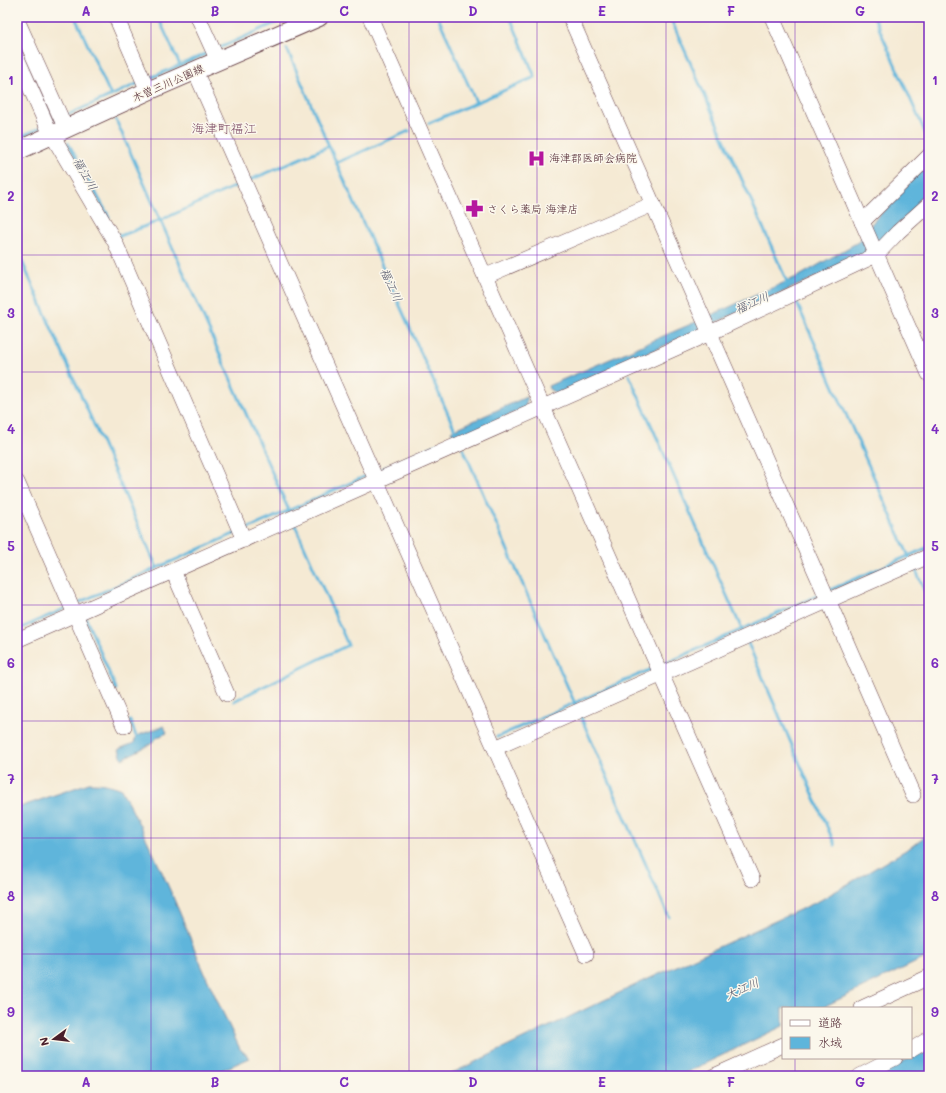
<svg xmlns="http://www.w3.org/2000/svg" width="946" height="1093" viewBox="0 0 946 1093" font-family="Mali,'Klee One',sans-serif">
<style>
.water{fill:#5eb5db;stroke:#546a83}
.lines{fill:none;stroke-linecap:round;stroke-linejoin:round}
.stream{stroke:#5eb5db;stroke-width:3}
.minor-casing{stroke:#643d44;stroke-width:16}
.major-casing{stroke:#643d44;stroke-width:20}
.minor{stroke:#fff;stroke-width:15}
.major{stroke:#fff;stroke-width:18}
.grid{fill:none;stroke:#7b2cbf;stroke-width:1;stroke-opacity:0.55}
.labels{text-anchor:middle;stroke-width:3;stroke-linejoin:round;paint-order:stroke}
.street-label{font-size:11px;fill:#4a1f2b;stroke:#fbf7ec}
.poi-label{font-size:11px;fill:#4a1f2b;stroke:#fbf7ec;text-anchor:start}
.water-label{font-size:12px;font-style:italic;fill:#515469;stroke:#fbf7ec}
.quarter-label{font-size:13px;fill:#7d4b66;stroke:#fbf7ec}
.neatline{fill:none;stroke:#7b2cbf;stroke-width:1.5}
.grid-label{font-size:13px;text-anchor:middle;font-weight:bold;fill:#7b2cbf}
</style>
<rect width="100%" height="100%" fill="#fbf7ec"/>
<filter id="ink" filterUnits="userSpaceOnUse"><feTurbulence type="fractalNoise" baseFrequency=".025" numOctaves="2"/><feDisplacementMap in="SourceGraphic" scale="8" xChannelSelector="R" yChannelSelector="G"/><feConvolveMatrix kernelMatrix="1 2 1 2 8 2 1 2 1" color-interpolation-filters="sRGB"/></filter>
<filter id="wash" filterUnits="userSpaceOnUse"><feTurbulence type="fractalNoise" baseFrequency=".012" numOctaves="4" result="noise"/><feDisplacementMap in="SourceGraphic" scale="16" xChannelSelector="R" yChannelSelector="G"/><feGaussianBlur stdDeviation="0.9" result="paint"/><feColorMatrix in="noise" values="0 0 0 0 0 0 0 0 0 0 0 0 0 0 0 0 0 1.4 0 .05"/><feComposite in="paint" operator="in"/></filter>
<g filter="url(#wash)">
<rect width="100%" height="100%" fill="#f5ead4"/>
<g class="water">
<polygon points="929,162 929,194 880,243 863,256 557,394 549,389 548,386 698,321 801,275 858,242 873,222"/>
<polygon points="526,397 527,399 525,408 456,439 451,431"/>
<polygon points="164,726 167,733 158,737 151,744 122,759 119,749 134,743 136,736"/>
<path d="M89 783C101 783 110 784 121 789 150 843 175 899 197 955 210 987 226 1018 240 1049L250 1058 208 1076H17V808Z"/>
<polygon points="929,833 929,956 821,1008 783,1008 783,1026 679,1076 446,1076 646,980 819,901 911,847"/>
<polygon points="929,1048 929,1076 875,1076"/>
</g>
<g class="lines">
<g class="stream">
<polyline points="75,17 111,96"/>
<polyline points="158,17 180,65"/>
<polyline points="438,17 476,102"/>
<polyline points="670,17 788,284"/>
<polyline points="874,17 929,141"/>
<polyline points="217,49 289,17"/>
<polyline points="287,49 329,146"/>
<polyline points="148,79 208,53"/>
<polyline points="41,92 53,119 56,122"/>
<polyline points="65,116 139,83"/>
<polyline points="116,120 290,513"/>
<polyline points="429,123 535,77 510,17"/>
<polyline points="17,138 42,127"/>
<polyline points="68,143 109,217"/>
<polyline points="336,163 409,131"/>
<polyline points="250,180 329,146 456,432"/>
<polyline points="118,234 120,236 161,220 240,184"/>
<polyline points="17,250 157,568"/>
<polyline points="796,301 910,559"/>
<polyline points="629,375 743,632"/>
<polyline points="463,448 576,706"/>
<polyline points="379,470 453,438 455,434"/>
<polyline points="245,530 368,475"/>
<polyline points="915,568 929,601"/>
<polyline points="830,590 929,547"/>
<polyline points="80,602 236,533"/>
<polyline points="85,616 116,689"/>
<polyline points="17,630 66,608"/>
<polyline points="747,641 835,845"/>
<polyline points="662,665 821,594"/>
<polyline points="234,701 348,645 294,523"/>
<polyline points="580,715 669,917"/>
<polyline points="130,721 136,736"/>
<polyline points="497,737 654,668"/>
</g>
</g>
</g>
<g filter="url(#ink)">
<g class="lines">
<defs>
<g id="minor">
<polyline points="116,17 148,91"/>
<polyline points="198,17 218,61"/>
<polyline points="370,17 752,879"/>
<polyline points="570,17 828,600 913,795"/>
<polyline points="772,17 929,374"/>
<polyline points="17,20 66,129"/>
<polyline points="17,58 48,128 115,242 244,540"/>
<polyline points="195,71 586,954"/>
<polyline points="862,222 929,156"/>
<polyline points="486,276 653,204"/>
<polyline points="17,482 124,726"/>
<polyline points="173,571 227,694"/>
<polyline points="17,640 710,333 876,255 898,232 929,204"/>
<polyline points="495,748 929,556"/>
<polyline points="862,1008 929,977"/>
<polyline points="911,1050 929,1039"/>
<polyline points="714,1076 783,1045"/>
<polyline points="860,1076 895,1058"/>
</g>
<polyline id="major" points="17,151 148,91 319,17"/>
</defs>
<use href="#minor" class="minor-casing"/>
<use href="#major" class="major-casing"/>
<use href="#minor" class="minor"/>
<use href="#major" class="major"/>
</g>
</g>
<path class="grid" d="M151 17V1076M280 17V1076M409 17V1076M537 17V1076M666 17V1076M795 17V1008M17 139H929M17 255H929M17 372H929M17 488H929M17 605H929M17 721H929M17 838H929M17 954H929M795 1058V1076"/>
<defs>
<symbol id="hospital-bare" viewBox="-9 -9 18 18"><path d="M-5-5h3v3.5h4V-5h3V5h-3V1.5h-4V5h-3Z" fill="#b5179e" stroke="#fbf7ec" stroke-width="2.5" paint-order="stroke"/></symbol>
<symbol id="pharmacy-bare" viewBox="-9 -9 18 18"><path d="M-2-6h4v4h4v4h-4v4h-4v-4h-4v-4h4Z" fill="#b5179e" stroke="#fbf7ec" stroke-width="2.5" paint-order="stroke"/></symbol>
</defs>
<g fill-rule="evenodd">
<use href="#hospital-bare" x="524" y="146" width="25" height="25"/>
<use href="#pharmacy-bare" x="462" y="196" width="25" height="25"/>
</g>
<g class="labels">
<g class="street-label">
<text transform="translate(168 83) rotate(-24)" y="4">木曽三川公園線</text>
</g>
<g class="poi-label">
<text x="549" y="162">海津郡医師会病院</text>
<text x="487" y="213">さくら薬局 海津店</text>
</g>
<g class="water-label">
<text transform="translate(85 174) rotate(61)" y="4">福江川</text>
<text transform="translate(391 285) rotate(66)" y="4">福江川</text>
<text transform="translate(752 303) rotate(-24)" y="4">福江川</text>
<text transform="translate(742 989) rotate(-24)" y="4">大江川</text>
</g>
<g class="quarter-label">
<text x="224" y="133">海津町福江</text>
</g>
</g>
<rect width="946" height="1093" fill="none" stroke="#fbf7ec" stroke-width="44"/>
<rect x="782" y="1007" width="130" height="52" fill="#fbf7ec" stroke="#b4a19f"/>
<rect x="790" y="1020" width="20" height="6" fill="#ffffff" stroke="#b4a19f"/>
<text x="818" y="1027" font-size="12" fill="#4a1f2b">道路</text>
<rect x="790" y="1037" width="20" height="12" fill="#5eb5db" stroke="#b4a19f"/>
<text x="818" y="1047" font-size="12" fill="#4a1f2b">水域</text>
<g transform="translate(54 1039) rotate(255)" stroke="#fbf7ec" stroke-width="3" paint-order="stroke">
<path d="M0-3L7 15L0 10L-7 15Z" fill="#4a1f2b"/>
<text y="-6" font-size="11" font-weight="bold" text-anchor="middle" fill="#4a1f2b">N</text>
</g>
<rect x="22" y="22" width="902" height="1049" class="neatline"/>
<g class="grid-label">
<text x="86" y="16">A</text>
<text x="215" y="16">B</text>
<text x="344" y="16">C</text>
<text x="473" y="16">D</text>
<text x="602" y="16">E</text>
<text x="731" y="16">F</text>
<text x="860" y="16">G</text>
<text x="11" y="85">1</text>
<text x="935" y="85">1</text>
<text x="11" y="201">2</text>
<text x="935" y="201">2</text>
<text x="11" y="318">3</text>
<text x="935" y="318">3</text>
<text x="11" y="434">4</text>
<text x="935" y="434">4</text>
<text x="11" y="551">5</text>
<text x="935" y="551">5</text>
<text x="11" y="668">6</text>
<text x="935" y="668">6</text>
<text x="11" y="784">7</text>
<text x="935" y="784">7</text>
<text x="11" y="901">8</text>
<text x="935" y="901">8</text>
<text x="11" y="1017">9</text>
<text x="935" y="1017">9</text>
<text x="86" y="1087">A</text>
<text x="215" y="1087">B</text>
<text x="344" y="1087">C</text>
<text x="473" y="1087">D</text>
<text x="602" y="1087">E</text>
<text x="731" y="1087">F</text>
<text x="860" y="1087">G</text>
</g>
</svg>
